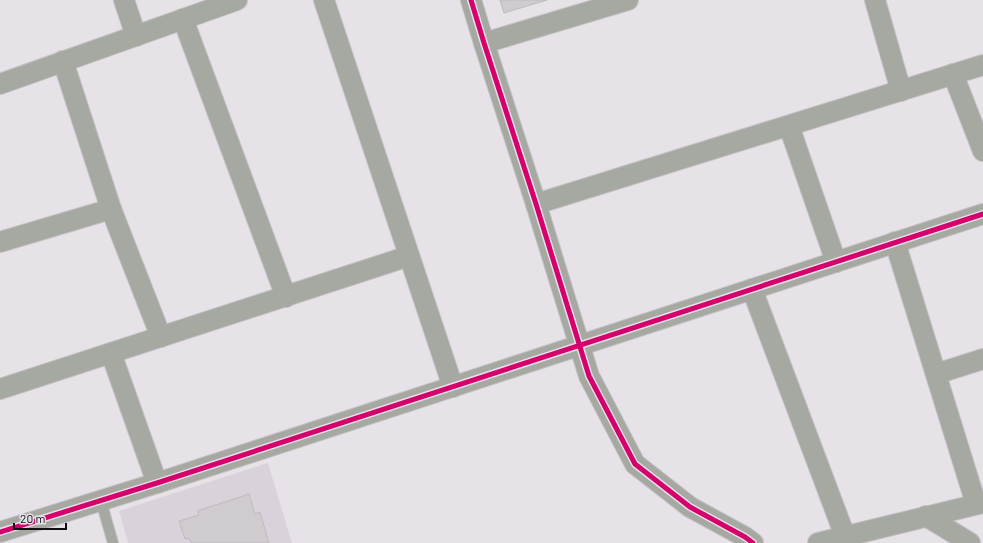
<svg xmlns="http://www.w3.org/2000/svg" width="983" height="543" viewBox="0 0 983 543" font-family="Barlow,sans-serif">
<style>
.built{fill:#dad2db}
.building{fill:#cfcbce;stroke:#bebbbe}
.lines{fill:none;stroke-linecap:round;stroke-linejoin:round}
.service-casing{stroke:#c3c1c4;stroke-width:12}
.minor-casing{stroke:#c3c1c4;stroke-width:22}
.service{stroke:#a6a8a2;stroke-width:10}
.minor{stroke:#a6a8a2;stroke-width:20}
.cycleway-casing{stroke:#e7e1e8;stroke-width:8}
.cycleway{stroke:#d6006c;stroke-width:5}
</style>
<rect width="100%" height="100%" fill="#e6e2e7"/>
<polygon class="built" points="268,463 292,543 128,543 119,511"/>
<g class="building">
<polygon points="500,0 547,0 504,13"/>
<polygon points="249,494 255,514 260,512 269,543 191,543 189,538 185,539 179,521 199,515 197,511"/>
</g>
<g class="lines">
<defs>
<polyline id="service" points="101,501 113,543"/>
<g id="minor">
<polyline points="124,0 136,36"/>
<polyline points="324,0 453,387"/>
<polyline points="471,0 484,43 536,204 589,376 635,464 690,507 745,537 753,543"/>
<polyline points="875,0 901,91"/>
<polyline points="183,19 286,297"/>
<polyline points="484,43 628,0"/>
<polyline points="63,61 111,209 161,337"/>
<polyline points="953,74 983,151"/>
<polyline points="0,84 237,0"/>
<polyline points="789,126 836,262"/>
<polyline points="536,204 983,65"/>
<polyline points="0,242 111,209"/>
<polyline points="895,242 976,504"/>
<polyline points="752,289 845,536"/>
<polyline points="111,353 157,483"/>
<polyline points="936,374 983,359"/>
<polyline points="0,389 409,256"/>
<polyline points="926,516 970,543"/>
<polyline points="0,532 157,483 983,214"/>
<polyline points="818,543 983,503"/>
</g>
</defs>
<use href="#service" class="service-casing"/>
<use href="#minor" class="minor-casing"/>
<use href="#service" class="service"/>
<use href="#minor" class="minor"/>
<defs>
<g id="cycleway">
<polyline points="471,0 484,43 536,204 589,376 635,464 690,507 745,537 753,543"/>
<polyline points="0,532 157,483 983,214"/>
</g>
</defs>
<use href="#cycleway" class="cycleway-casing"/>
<use href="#cycleway" class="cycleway"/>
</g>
<path d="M14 523v6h52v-6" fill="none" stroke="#110f11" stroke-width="2"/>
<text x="20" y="523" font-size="12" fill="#110f11" stroke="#e7e1e8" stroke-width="3" paint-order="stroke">20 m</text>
</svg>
